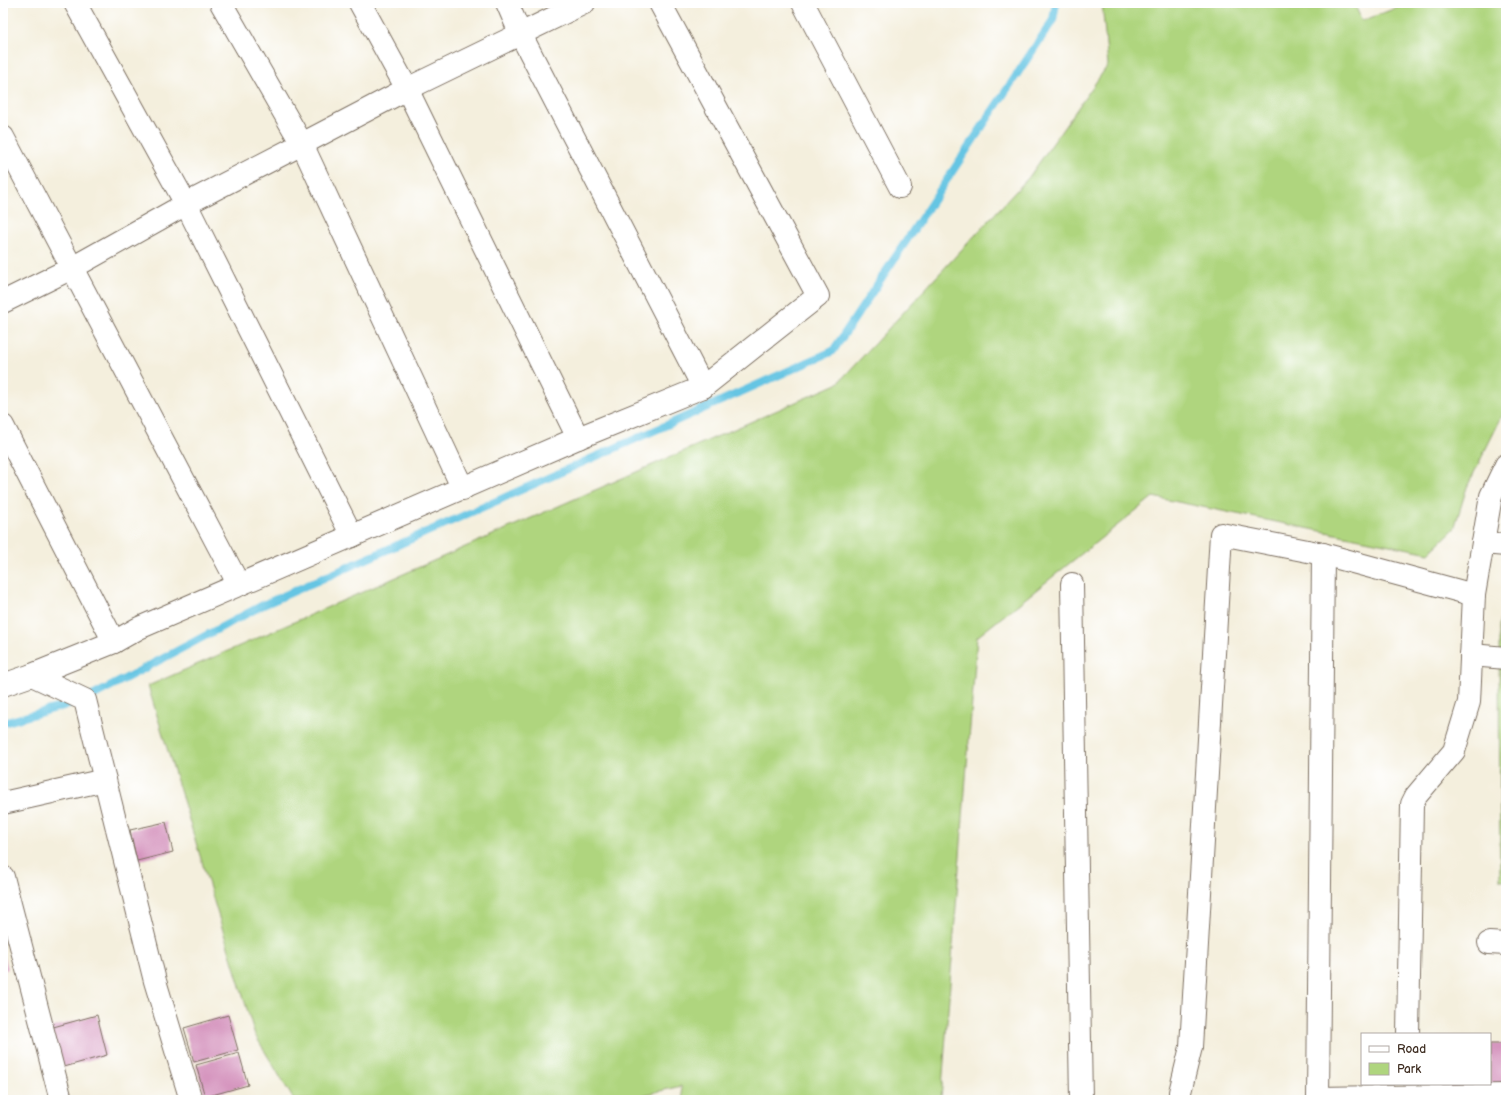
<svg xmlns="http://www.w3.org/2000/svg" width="1509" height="1103" viewBox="0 0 1509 1103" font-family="'Balsamiq Sans',sans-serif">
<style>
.green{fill:#afd57e;stroke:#75804e}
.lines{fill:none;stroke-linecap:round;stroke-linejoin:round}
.stream{stroke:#65c5e3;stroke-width:8}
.building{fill:#d696bf}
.street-casing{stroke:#7c6f61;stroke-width:24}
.street{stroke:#fff;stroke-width:22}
</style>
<rect width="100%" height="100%" fill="#fff"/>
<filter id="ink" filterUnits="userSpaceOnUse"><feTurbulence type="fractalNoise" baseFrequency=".025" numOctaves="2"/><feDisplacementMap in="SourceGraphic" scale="8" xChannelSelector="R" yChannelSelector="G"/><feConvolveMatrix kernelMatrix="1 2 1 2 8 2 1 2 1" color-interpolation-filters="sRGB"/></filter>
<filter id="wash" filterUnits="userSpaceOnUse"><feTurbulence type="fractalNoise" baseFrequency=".012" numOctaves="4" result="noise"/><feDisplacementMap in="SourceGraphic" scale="16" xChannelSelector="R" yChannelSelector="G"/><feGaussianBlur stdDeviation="0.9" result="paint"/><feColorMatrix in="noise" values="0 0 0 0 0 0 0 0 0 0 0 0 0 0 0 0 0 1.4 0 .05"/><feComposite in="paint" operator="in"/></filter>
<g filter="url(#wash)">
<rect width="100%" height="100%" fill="#f4efdd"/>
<g class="green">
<polygon points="1102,3 1354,3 1362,21 1409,3 1506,3 1506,408 1467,487 1454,529 1429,553 1153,497 977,637 941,1100 683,1100 681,1086 623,1100 294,1100 255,1035 148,686 837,384 1029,177 1108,65"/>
<polygon points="1506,587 1506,880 1500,880 1499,626"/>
</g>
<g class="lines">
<polyline class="stream" points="3,723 85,700 263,605 833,351 1053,20 1056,3"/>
</g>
<g id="blocks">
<g class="building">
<polygon points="166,822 173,852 137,861 130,830"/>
<polygon points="3,952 8,969 3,971"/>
<polygon points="97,1015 107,1055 57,1069 46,1029"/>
<polygon points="228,1015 238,1050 194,1062 184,1028"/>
<polygon points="1490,1044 1506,1044 1506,1089 1449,1090 1449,1084 1490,1084"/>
<polygon points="239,1053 248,1085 205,1097 196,1065"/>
</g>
</g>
</g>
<g filter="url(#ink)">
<use href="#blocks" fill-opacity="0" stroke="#7c6f61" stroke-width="1"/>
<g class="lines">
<defs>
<g id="street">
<polyline points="75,3 186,204 352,536"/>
<polyline points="221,3 302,144 463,489"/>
<polyline points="360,3 407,89 578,438"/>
<polyline points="507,3 520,33 703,387"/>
<polyline points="803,3 900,187"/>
<polyline points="3,137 239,585"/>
<polyline points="3,302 72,268 186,204 302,144 407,89 584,3"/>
<polyline points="3,426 114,642"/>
<polyline points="1483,543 1506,545"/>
<polyline points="1072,584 1081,1100"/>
<polyline points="1471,655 1506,658"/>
<polyline points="3,685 32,675"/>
<polyline points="3,803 105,780"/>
<polyline points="3,877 61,1100"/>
<polyline points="1489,943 1506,944"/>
<polyline points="1408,1034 1412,804 1416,796 1454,751 1469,702 1474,595 1491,496 1506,465"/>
<polyline points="1318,1098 1506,1095"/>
<polyline points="191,1100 155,981 85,700 32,675 114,642 139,628 578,438 703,387 818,296 660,3"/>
<polyline points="1180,1100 1180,1092 1191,1047 1221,534 1323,554"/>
<polyline points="1318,1100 1323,554 1474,595"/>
</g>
</defs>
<use href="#street" class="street-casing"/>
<use href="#street" class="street"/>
</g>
</g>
<rect width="1509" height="1103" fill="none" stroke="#fff" stroke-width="16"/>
<rect x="1361" y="1033" width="130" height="52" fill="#ffffff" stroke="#b1aaa5"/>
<rect x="1369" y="1046" width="20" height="6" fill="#ffffff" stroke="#b1aaa5"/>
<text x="1397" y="1053" font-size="12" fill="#3b2a1e">Road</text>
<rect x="1369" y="1063" width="20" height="12" fill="#afd57e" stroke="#b1aaa5"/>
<text x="1397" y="1073" font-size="12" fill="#3b2a1e">Park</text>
</svg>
